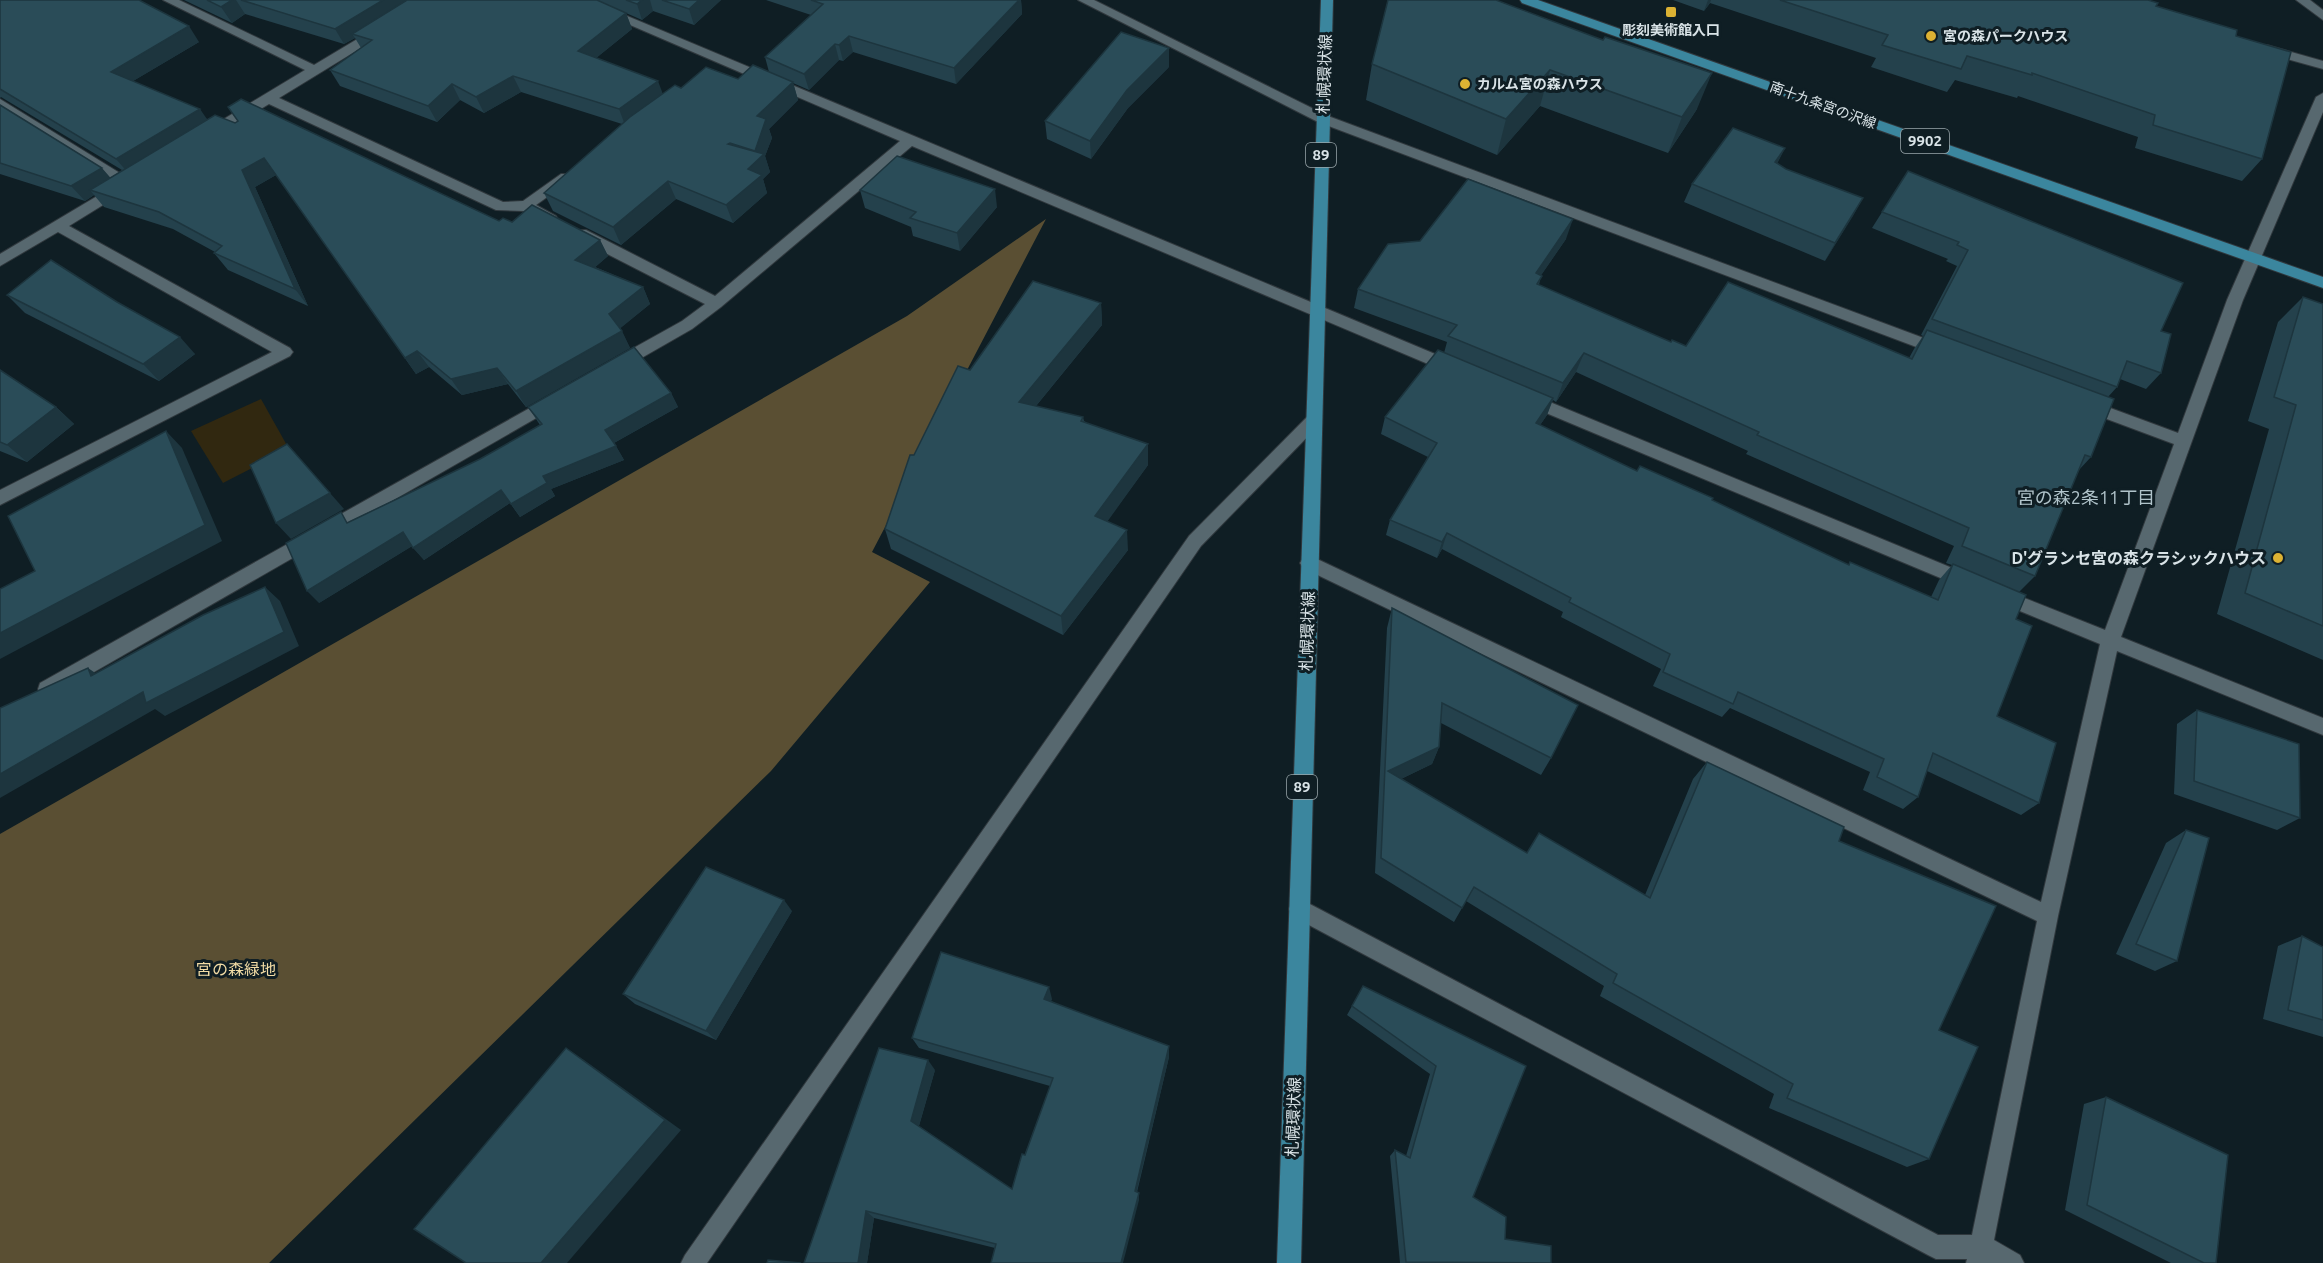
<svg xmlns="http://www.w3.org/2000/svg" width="2323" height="1263" viewBox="0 0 2323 1263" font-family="Ubuntu,'Noto Sans JP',sans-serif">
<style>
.green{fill:#312810}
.forest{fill:#5a4f33}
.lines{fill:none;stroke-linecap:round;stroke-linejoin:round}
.minor-casing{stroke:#30383d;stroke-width:2}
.major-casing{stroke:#30383d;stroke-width:2}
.minor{fill:#57686f;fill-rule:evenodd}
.major{fill:#3b869e;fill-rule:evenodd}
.wall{fill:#24414c;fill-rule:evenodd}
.shaded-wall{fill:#1d353e}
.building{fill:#2a4c58;stroke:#1d353e;stroke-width:1.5}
.poi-dot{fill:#dcb233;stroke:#0f1e24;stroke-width:2}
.labels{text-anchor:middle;stroke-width:6;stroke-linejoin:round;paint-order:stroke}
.far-poi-label{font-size:14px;font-weight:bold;fill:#d9e3e7;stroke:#0f1e24;text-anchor:start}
.far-street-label{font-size:14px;fill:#d9e3e7;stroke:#0f1e24}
.shield{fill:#0f1e24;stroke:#9ca8ac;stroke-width:1.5}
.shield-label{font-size:15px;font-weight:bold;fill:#d9e3e7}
.street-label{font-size:16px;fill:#d9e3e7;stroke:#0f1e24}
.poi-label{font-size:16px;font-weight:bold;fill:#d9e3e7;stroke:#0f1e24;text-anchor:end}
.park-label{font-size:16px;fill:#f2dca5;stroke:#0f1e24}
.neighbourhood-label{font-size:18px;fill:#b0c3ca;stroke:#0f1e24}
</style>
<rect width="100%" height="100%" fill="#0f1e24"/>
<polygon class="green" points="261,399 289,449 223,483 191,431"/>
<polygon class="forest" points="1046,219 872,552 930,582 771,771 269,1263 0,1263 0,834 907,316"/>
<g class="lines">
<defs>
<g id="minor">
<polygon points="163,0 179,0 314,65 374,29 382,29 384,32 382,35 279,98 503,202 523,201 561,174 571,174 573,177 571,180 536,205 556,216 558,219 551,224 524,211 496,210 269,104 214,137 204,137 202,134 204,131 305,70"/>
<polygon points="572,0 589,0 1459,364 1461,368 1459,372 1447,372 912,146 721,307 692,329 624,368 612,368 610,364 612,360 682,321 705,304 576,238 574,234 576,230 586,230 715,296 900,141"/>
<polygon points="1078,0 1094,0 1328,116 1945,346 1948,350 1945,354 1935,354 1318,122"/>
<polygon points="2296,0 2310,0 2323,10 2323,20"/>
<polygon points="2267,45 2323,61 2323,69 2262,52 2261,49 2262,46"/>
<polygon points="2323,93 2323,112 2243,300 2121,637 2323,718 2323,735 2117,651 2058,916 1994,1240 2020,1255 2024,1263 1966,1263 1967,1259 1936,1259 1928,1255 1292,916 1289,909 1292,902 1299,899 1306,902 1938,1235 1972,1235 2037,921 1303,568 1300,563 1303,558 1309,556 1315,558 2041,902 2100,644 1993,600 1990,595 1993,590 1999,588 2105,630 2174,444 2080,409 2078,405 2080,401 2086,399 2178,433 2227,300 2316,97"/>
<polygon points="0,99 136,183 134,186 124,186 126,189 124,192 69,226 290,348 293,352 290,356 0,505 0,490 272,352 58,232 0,266 0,254 114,186 122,185 0,109"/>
<polygon points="1528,393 1974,577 1977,582 1974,587 1968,589 1962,587 1522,403 1520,399 1522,395"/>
<polygon points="553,395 559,397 561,401 559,405 54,695 47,697 40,695 38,689 40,683"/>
<polygon points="1313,415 1319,417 1321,421 1319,425 1201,546 707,1263 681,1263 685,1255 1189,536 1307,417"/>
</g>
<g id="major">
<polygon points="1321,0 1333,0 1301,1263 1277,1263"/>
<polygon points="1520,0 1538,0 2323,277 2323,288 1522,3"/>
</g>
</defs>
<use href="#minor" class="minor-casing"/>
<use href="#major" class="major-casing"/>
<use href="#minor" class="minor"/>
<use href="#major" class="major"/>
</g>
<g class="wall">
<polygon points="0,0 199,42 133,81 207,119 235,123 499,221 512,222 600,240 608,256 595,267 643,287 650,304 620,328 630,348 526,407 508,384 462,395 429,367 416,374 276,175 255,187 308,306 228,270 214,253 215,252 173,229 104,207 94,195 85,201 0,174 0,105 110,178 122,170 1,97 0,98"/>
<polygon points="184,0 721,0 694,25 653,11 642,20 626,13 632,29 596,58 663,94 681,88 738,79 769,72 765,57 811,15 766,0 1021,0 1022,14 956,84 853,52 843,61 839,60 809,90 793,83 798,100 769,129 772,138 765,156 770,172 763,179 767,193 733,223 676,199 621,245 553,211 544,193 622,124 521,92 484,113 460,100 437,122 340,86 330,70 361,48 355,38 344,44 245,14 232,23"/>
<polygon points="1673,0 2148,0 2156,6 2236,36 2262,159 2242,181 2135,148 2138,137 2018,96 2017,98 1955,80 1947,92 1871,67 1876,58 1710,3 1704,11"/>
<polygon points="1603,40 1697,109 1668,153 1540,106 1497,155 1366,100 1372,64"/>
<polygon points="1169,67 1128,108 1091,159 1047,139 1045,121"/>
<polygon points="1785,148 1777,163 1786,169 1863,198 1825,261 1684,202 1692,184"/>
<path d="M1908 171 2161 331V373L2146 389 2120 379 2117 387 2108 397 2091 457 2078 471 2035 576 2019 592 2016 619 1997 716 2039 803 2021 815 1927 771 1918 797 1903 809 1863 790 1870 772 1730 708 1722 717 1653 686 1661 669 1561 617 1563 612 1442 549 1437 558 1386 535 1390 520 1428 457 1381 434 1385 417 1444 353 1447 342 1354 308 1358 289 1420 241 1566 239 1541 275 1539 285 1671 342 1686 346 1909 358 1914 349 1923 336 1921 335 1957 266 1946 261 1948 259 1872 228ZM1576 372 1748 451 1746 454 1954 546 1946 563 1952 565 1939 580 1931 597 1850 562 1848 565 1712 500 1637 471 1540 425 1547 415 1553 400 1556 402Z"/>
<polygon points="860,190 997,207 960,251 913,236 911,227 865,208"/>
<polygon points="7,295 195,354 159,381 25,313"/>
<polygon points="2303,297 2323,304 2323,660 2217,614 2269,429 2248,421 2278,322"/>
<polygon points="1101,303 1102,325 1036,406 1083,417 1084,421 1148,465 1107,521 1128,550 1063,635 891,549 885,529 914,455 970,370"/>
<polygon points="0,370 56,407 74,424 27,462 0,451"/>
<polygon points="671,393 678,407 614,443 624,460 551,489 555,496 520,517 510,503 424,560 412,546 319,603 350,521 480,459 540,425 528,407"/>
<polygon points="1392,608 1551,758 1541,775 1441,723 1439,747 1432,764 1401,779 1527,853 1539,833 1645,895 1693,779 1707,762 1839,841 1939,1030 1929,1159 1907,1167 1769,1108 1774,1094 1600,996 1604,986 1466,901 1454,922 1375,873 1387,628"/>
<polygon points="2197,710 2300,818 2277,830 2174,794 2177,724"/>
<polygon points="2186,830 2177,961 2155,971 2116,954 2166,843"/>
<polygon points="792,911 716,1040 635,1004 623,994"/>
<polygon points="2302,936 2323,947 2323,1037 2263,1019 2278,946"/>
<polygon points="1052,999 1051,1001 1169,1057 1137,1192 1139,1193 1139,1200 995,1248 874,1218 867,1263 804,1263 935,1070 919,1126 1012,1189 1050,1086 919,1048 912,1038"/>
<polygon points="1352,1006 1526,1066 1473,1197 1505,1239 1551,1263 1400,1263 1390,1156 1395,1150 1406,1156 1430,1074 1347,1015"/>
<polygon points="2106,1097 2216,1263 2171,1263 2065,1210 2084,1104"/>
</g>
<g class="shaded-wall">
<polygon points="232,0 236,0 245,14 232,23 221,7"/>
<polygon points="383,0 418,0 352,34 355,38 344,44 335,29"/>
<polygon points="642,0 650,0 653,11 642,20 637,4"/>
<polygon points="699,0 721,0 694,25 689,9"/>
<polygon points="1019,0 1021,0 1022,14 956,84 954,68"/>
<polygon points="1708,0 1711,0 1710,3 1704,11"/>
<polygon points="626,13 632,29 585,67 578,51"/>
<polygon points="189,26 199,42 123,87 111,72"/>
<polygon points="849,36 853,52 843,61 839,45"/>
<polygon points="835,44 839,60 809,90 804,74"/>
<polygon points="1169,48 1169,67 1128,108 1091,159 1090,141 1127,90"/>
<polygon points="1550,70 1540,106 1497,155 1506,119"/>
<polygon points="1712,73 1697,109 1668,153 1682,117"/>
<polygon points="513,76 521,92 484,113 476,97"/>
<polygon points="658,81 664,97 625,125 619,109"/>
<polygon points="793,82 798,100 769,129 772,138 765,156 770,172 763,179 767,193 733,223 726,205 748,169 757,116"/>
<polygon points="452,84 460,100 437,122 428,106"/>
<polygon points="200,109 211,125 129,174 116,159"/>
<polygon points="1785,148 1776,166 1775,162"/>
<polygon points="264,158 276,175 255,187 308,306 295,289 242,170"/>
<polygon points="102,168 115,183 90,190 94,195 85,201 71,186"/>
<polygon points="668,181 676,199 621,245 613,227"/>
<polygon points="995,189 997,207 960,251 957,233"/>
<polygon points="1863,198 1853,216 1825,261 1835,243"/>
<polygon points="1573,219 1566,239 1529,293 1536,273"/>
<polygon points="600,240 608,256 584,277 575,260"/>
<polygon points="643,287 650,304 617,331 609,314"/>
<polygon points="1101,303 1102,325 1022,423 1019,402"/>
<polygon points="622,331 630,348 526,407 516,391"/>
<polygon points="180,337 195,354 159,381 143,364"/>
<polygon points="417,351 429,367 416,374 405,358"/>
<polygon points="1584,353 1576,372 1556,402 1563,383"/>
<polygon points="497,368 508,384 462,395 451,379"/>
<polygon points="671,393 678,407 612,444 605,430"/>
<polygon points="1553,398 1547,415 1530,440 1536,423"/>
<polygon points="56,407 74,424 27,462 7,445"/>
<polygon points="166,431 182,448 222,541 0,659 0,633"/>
<polygon points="1148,444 1148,465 1097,536 1095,516"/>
<polygon points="616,446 624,460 551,489 555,496 520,517 511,504 543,476"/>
<polygon points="301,460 344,509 291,539 276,523"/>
<polygon points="501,490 510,503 424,560 413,548"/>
<polygon points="1127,530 1128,550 1063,635 1061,616"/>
<polygon points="403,532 414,545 319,603 307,591"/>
<polygon points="1447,533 1442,549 1437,558 1442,542"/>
<polygon points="265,587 280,601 299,646 165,716 155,709 0,798 0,774"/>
<polygon points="88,668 107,681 91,676"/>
<polygon points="1439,747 1432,764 1384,787 1388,771"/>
<polygon points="784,900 792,911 716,1040 706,1031"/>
<polygon points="1049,987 1052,999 1047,1010 1044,999"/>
<polygon points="1169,1046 1169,1057 1135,1198 1135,1191"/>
<polygon points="566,1048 584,1060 681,1130 567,1263 541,1263"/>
<polygon points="928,1060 935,1070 918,1129 911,1121"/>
<polygon points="1139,1193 1139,1200 1123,1263 1121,1263"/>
<polygon points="866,1211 874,1218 867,1263 858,1263"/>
</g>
<g class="building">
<polygon points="0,0 139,0 189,26 111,72 200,109 116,159 0,89"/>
<polygon points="207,0 232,0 221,7"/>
<polygon points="241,0 383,0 335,29"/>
<polygon points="407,0 597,0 626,13 578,51 658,81 619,109 513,76 476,97 452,84 428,106 330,70 372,40 352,34"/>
<polygon points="626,0 642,0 637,4"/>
<polygon points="662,0 699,0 689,9"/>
<polygon points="811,0 1019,0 954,68 849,36 839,45 835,44 804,74 765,57 823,4"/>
<polygon points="1388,0 1496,0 1603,40 1605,37 1712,73 1682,117 1550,70 1506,119 1372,64"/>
<polygon points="1780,0 2148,0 2158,3 2156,6 2237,30 2236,36 2291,52 2262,159 2153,125 2155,115 2032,73 2032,75 1967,56 1961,69 1882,45 1888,35"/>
<polygon points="1121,32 1169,48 1127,90 1090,141 1045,121"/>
<polygon points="753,65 793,82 757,116 766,119 755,151 730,143 728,144 764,154 748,169 762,175 726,205 668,181 613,227 544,193 630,117 675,85 681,88 706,67 738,79"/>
<polygon points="241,99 499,221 503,218 512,222 532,205 600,240 575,260 643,287 609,314 622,331 516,391 497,368 451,379 417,351 405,358 264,158 242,170 295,289 214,253 222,246 159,212 90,190 215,115 235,123 238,121 228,107"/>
<polygon points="0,105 102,168 71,186 0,163"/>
<polygon points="1733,128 1785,148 1775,162 1786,169 1863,198 1835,243 1692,184"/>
<polygon points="897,156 995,189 957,233 910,218 916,212 860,190"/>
<polygon points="1908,171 2183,283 2161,331 2171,334 2161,373 2127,361 2117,387 1932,319 1968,250 1957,245 1959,242 1882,212"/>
<polygon points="1468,179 1573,219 1536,273 1542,276 1537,284 1671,342 1672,340 1686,346 1728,282 1912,359 1927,330 2114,399 2091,457 2085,455 2035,576 1962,546 1969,528 1757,435 1759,432 1584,353 1563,383 1448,336 1457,325 1358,289 1388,244 1420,241"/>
<polygon points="51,260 117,302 180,337 143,364 7,295"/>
<polygon points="1033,281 1101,303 1019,402 1083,417 1081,421 1148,444 1095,516 1127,530 1061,616 885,529 910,455 914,455 958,366 970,370"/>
<polygon points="2303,297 2323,304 2323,626 2245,593 2296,405 2274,397"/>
<polygon points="634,347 671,393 605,430 616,446 543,476 547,483 511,504 501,490 413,548 403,532 307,591 286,543 341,512 347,523 480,459 542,424 528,407"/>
<polygon points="1438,350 1553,398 1536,423 1637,471 1640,466 1713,498 1712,500 1849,565 1850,562 1938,600 1953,564 2026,595 2016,619 2032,626 1997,716 2056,743 2039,803 1933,753 1918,797 1877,777 1884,759 1738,692 1733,704 1663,672 1670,654 1569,602 1571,598 1447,533 1442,542 1390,520 1437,443 1385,417"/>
<polygon points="0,370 56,407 7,445 0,442"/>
<polygon points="166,431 205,525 0,633 0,589 35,571 8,516"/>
<polygon points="287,444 330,493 276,523 250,465"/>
<polygon points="265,587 284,632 146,703 143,692 0,774 0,708 88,668 91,676 203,615"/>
<polygon points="1392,608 1578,705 1551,758 1442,703 1439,747 1388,771 1527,853 1539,833 1650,898 1707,762 1844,827 1839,841 1996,906 1939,1030 1978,1047 1929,1159 1787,1098 1793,1084 1613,983 1617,974 1474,887 1462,908 1381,858"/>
<polygon points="2197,710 2299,744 2300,818 2194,781"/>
<polygon points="2186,830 2209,838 2177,961 2136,944"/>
<polygon points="706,867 784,900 706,1031 623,994"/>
<polygon points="2302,936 2323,947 2323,1020 2288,1010"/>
<polygon points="941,952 1049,987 1044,999 1169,1046 1135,1191 1139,1193 1121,1263 991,1263 996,1244 866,1211 858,1263 804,1263 879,1048 928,1060 911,1121 1012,1189 1022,1154 1025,1155 1053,1078 912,1038"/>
<polygon points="1363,986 1526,1066 1473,1197 1506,1217 1505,1239 1551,1246 1551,1263 1406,1262 1395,1150 1410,1158 1436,1066 1352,1006"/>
<polygon points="566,1048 665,1120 541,1263 466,1263 414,1229"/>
<polygon points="2106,1097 2228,1155 2216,1263 2204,1263 2087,1205"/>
<polygon points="768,1260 801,1263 767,1263"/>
</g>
<g class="poi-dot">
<rect x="1665" y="6" width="12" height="12" rx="3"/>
<circle cx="1931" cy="36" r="6"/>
<circle cx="1465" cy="84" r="6"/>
<circle cx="2278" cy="558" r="6"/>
</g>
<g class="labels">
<g class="far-poi-label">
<text x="1671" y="35" text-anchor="middle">彫刻美術館入口</text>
<text x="1943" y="41">宮の森パークハウス</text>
<text x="1477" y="89">カルム宮の森ハウス</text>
</g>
<g class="far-street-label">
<text transform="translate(1823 105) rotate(20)" y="5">南十九条宮の沢線</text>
</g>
<g class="shield">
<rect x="1901" y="129" width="48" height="24" rx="4.5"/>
<rect x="1306" y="143" width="30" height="24" rx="4.5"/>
<rect x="1287" y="775" width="30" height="24" rx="4.5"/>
</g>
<g class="shield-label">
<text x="1925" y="146">9902</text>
<text x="1321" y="160">89</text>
<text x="1302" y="792">89</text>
</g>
<g class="street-label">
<text transform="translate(1324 74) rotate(-88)" y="6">札幌環状線</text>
<text transform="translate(1307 631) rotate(-88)" y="6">札幌環状線</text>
<text transform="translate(1293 1117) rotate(-88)" y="6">札幌環状線</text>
</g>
<g class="poi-label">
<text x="2266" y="564">D'グランセ宮の森クラシックハウス</text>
</g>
<g class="park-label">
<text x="236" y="975">宮の森緑地</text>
</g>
<g class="neighbourhood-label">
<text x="2086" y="504">宮の森2条11丁目</text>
</g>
</g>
</svg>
